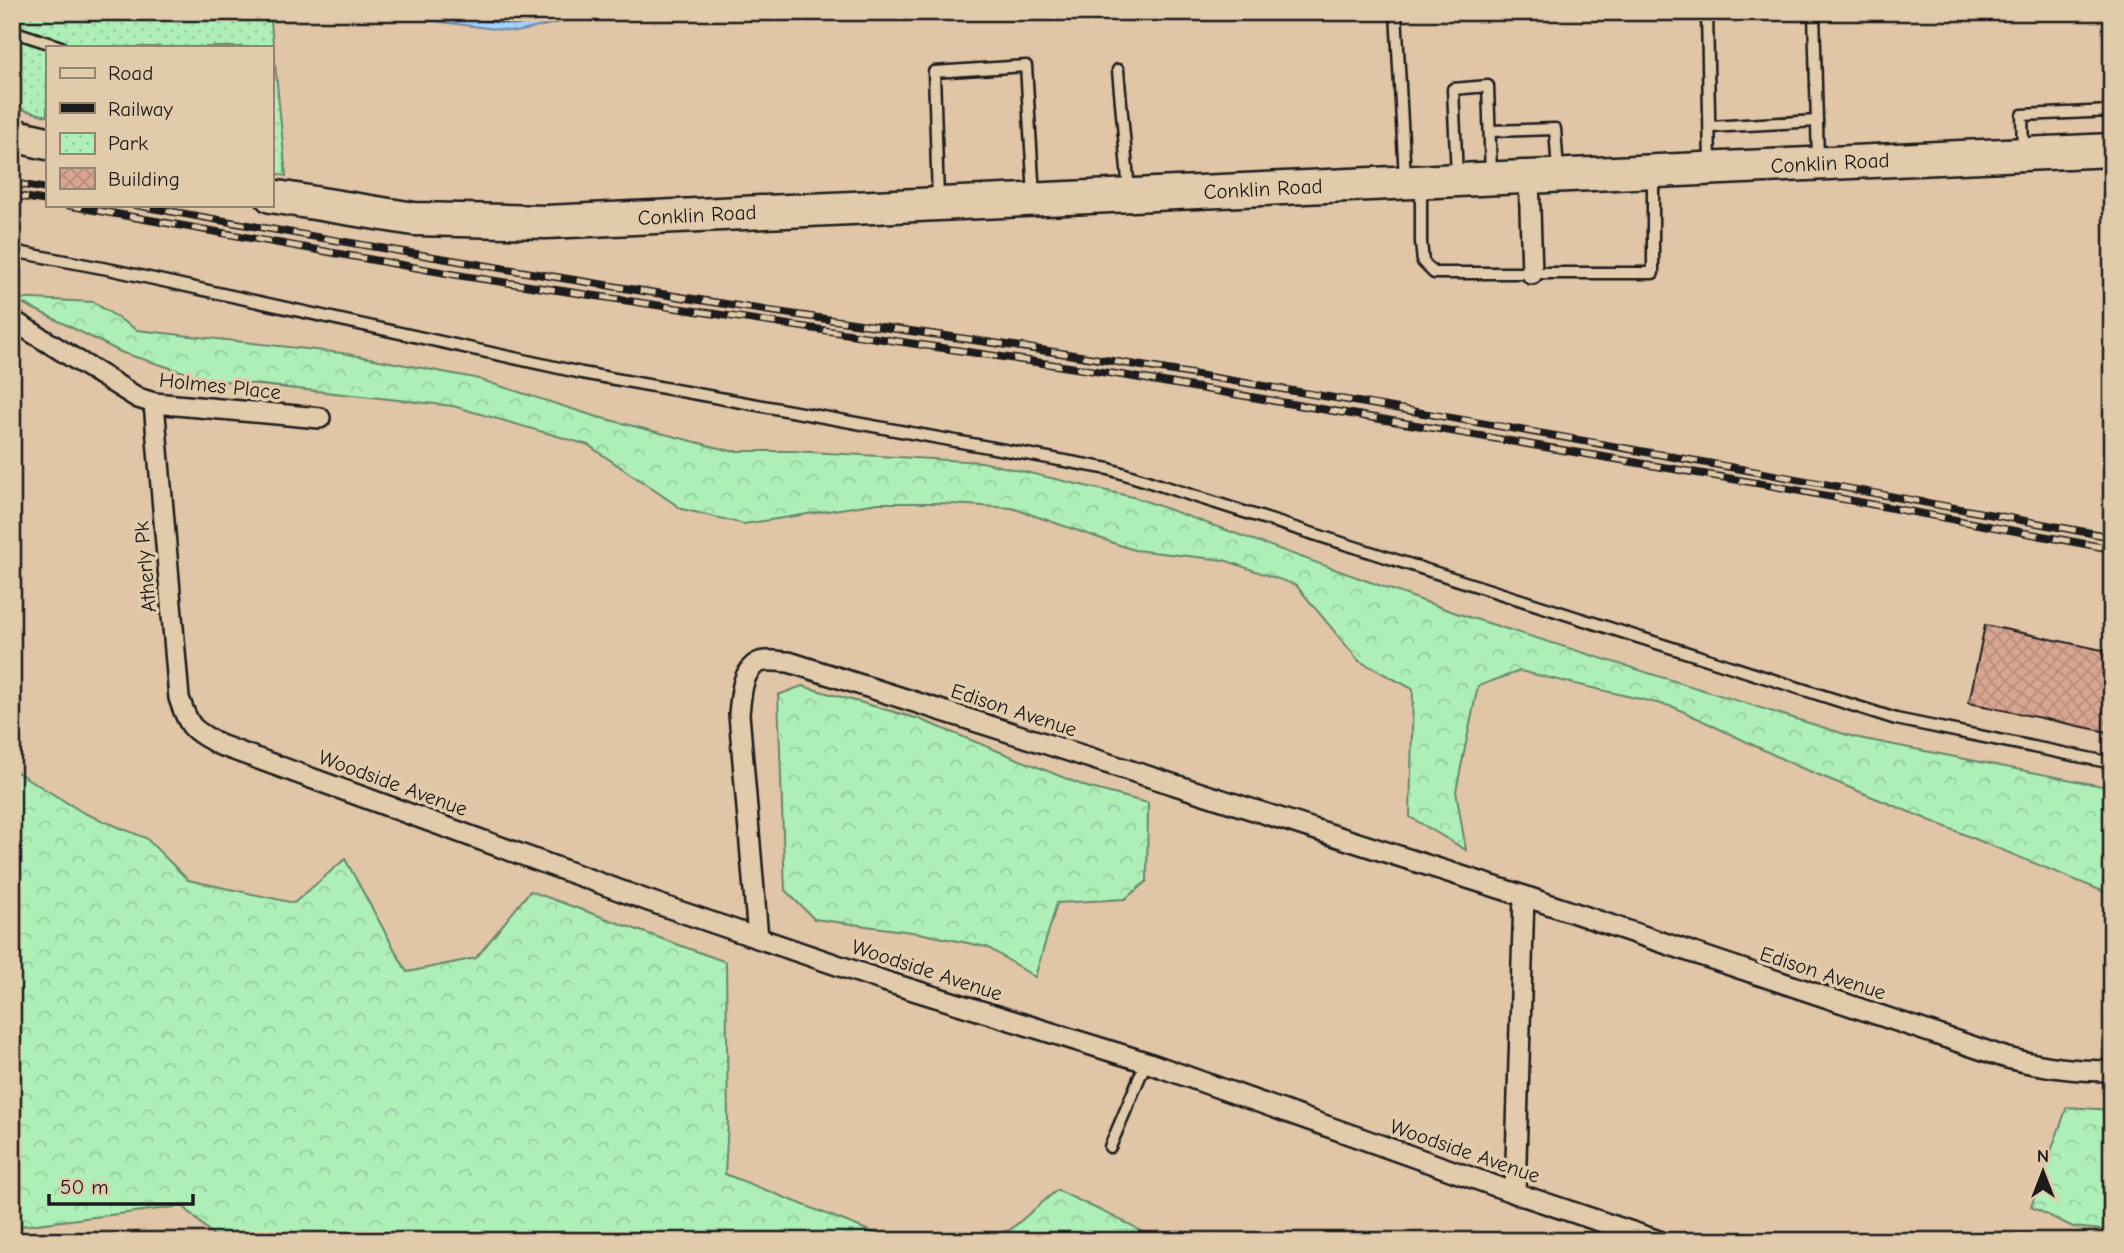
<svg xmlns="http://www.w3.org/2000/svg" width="2124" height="1253" viewBox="0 0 2124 1253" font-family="'Comic Neue',sans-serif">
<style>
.forest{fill:url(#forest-crowns);stroke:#65866a;stroke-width:2}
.park{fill:url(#park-dots);stroke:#65866a;stroke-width:2}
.water{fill:#a3d1fe;stroke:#6d89a4;stroke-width:2}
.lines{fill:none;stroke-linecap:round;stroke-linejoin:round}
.shore{stroke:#526476;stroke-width:2}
.building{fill:url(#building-cross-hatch);stroke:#1c1c1c;stroke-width:2}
.lane-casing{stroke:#1c1c1c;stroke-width:15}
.street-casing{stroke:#1c1c1c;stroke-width:24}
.primary-casing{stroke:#1c1c1c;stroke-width:37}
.lane{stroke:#e1cbab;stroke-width:10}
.street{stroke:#e1cbab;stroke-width:19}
.primary{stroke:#e1cbab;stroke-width:32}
.rail-casing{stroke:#1c1c1c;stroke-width:8}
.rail{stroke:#e1cbab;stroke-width:5;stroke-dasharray:16;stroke-linecap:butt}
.labels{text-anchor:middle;stroke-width:7;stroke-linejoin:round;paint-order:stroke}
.street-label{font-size:21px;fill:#1c1c1c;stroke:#e1cbab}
</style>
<defs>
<pattern id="forest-crowns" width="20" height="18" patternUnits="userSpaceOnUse" patternTransform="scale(1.75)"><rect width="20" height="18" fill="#aeefb8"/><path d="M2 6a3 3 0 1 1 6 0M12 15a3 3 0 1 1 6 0" fill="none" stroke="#95cc9e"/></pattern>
<pattern id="park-dots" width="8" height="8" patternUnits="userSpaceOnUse" patternTransform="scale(1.75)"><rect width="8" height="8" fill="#aeefb8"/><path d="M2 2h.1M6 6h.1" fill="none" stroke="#95cc9e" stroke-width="1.8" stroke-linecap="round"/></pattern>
<pattern id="building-cross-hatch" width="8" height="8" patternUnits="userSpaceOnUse" patternTransform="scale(1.75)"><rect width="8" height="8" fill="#d8a590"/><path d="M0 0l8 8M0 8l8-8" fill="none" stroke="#b98d7c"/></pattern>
</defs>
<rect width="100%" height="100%" fill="#e1c5a7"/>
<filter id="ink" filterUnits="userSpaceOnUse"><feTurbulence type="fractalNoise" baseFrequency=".0143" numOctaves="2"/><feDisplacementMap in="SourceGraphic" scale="14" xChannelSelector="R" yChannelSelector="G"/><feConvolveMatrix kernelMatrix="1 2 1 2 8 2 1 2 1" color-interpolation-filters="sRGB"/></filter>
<g filter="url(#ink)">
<g class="forest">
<polygon points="12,298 93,302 137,330 342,353 475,378 594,416 731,451 793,451 982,462 1137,498 1459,614 1854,737 2112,788 2112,895 1797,766 1674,707 1520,671 1478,686 1456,791 1466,850 1410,817 1413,689 1359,661 1296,585 1224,560 1134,550 1012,508 938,503 878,503 744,524 682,509 588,445 453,406 206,379 123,353"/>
<polygon points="802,686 919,719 1087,787 1148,803 1147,881 1125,899 1057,903 1035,977 987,947 919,933 814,919 785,890 778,695"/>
<polygon points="12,769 84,813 146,838 188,880 294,903 345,859 407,972 476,958 530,891 726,962 728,1123 725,1174 895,1241 227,1241 218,1240 183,1206 12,1227"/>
<polygon points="2067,1107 2112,1110 2112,1231 2073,1227 2031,1207"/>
<polygon points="1057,1190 1133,1226 1154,1241 966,1241 1010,1230"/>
</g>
<polygon class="park" points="12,12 270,12 286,176 271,172 271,47 47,47 47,116 12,107"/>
<polygon class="water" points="366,12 603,12 517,32"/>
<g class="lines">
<polyline class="shore" points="420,12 517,25 572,12"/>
</g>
<polygon class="building" points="1985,625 2112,652 2112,733 1969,703"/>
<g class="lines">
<defs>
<g id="lane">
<polyline points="1396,12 1405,178"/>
<polyline points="1707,12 1710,164"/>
<polyline points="1814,12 1818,160"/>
<polyline points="12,31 61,47"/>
<polyline points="1118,70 1129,191"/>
<polyline points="1710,127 1817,121"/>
<polyline points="1490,131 1555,129 1558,171"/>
<polyline points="2023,150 2022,115 2112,111"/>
<polyline points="1457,176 1453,89 1488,86 1491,175"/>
<polyline points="1421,186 1421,242 1423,262 1434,273 1653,273 1653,175"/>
<polyline points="938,200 934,72 1026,66 1034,196"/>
<polyline points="12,251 113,270 582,373 1109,469 1896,719 2112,763"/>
<polyline points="1110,1147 1146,1062"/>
</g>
<g id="street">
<polyline points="1529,177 1532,274"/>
<polyline points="12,320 138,398 154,403 320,418"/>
<path d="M154 403 179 698C190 730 192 729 220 745L649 901 884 981 1146 1062 1515 1193 1659 1241"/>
<path d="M758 938 739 714C741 698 741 669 760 662 768 659 780 662 789 662L1524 896 2007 1058C2045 1067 2073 1071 2112 1071"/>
<polyline points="1515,1193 1524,896"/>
</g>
<g id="primary">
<polyline points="12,135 47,143"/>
<polyline points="271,196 414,219 546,222 2112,150"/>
</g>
</defs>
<use href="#lane" class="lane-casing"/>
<use href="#street" class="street-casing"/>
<use href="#primary" class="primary-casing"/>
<use href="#lane" class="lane"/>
<use href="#street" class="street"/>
<use href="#primary" class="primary"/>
<defs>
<g id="rail">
<polyline points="12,183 47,189"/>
<polyline points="12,195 47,201"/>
<polyline points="66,205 463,276 1122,375 1768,485 2112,549"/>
<path d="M135 205C340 242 545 276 751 308 877 327 1004 343 1130 364 1458 417 1785 476 2112 537"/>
</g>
</defs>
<use href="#rail" class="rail-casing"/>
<use href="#rail" class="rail"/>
</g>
</g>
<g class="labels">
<g class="street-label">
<text transform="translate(1830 163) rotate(-3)" y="7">Conklin Road</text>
<text transform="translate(1263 189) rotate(-3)" y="7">Conklin Road</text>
<text transform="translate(697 215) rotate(-3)" y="7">Conklin Road</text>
<text transform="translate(220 386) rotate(6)" y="7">Holmes Place</text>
<text transform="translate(145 567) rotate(-95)" y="7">Atherly Pk</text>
<text transform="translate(1014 710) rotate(18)" y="7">Edison Avenue</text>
<text transform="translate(393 783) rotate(20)" y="7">Woodside Avenue</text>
<text transform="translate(927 970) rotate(18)" y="7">Woodside Avenue</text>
<text transform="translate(1823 973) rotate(18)" y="7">Edison Avenue</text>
<text transform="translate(1465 1151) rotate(19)" y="7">Woodside Avenue</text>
</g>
</g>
<rect width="2124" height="1253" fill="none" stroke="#e1cbab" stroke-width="42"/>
<rect x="21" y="21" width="2082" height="1211" fill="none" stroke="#1c1c1c" stroke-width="2.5" filter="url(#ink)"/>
<rect x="46" y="46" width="228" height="161" fill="#e1cbab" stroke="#928572" stroke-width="2"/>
<rect x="60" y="68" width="35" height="10" fill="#e1cbab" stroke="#928572" stroke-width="2"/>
<text x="108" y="80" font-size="21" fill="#1c1c1c">Road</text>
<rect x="60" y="103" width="35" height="10" fill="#1c1c1c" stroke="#928572" stroke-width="2"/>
<text x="108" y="116" font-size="21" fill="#1c1c1c">Railway</text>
<rect x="60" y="133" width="35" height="21" fill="url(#park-dots)" stroke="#928572" stroke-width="2"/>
<text x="108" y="150" font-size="21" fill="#1c1c1c">Park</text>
<rect x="60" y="168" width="35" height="21" fill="url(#building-cross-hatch)" stroke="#928572" stroke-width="2"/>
<text x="108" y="186" font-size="21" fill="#1c1c1c">Building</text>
<g transform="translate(2043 1172)" stroke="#e1cbab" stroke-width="5" paint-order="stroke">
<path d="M0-5L12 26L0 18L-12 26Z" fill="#1c1c1c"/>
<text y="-10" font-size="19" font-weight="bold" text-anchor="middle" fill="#1c1c1c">N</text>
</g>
<path d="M49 1194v10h144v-10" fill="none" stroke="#1c1c1c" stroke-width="3.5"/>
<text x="60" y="1194" font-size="21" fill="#1c1c1c" stroke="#e1cbab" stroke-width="5" paint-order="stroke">50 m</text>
</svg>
